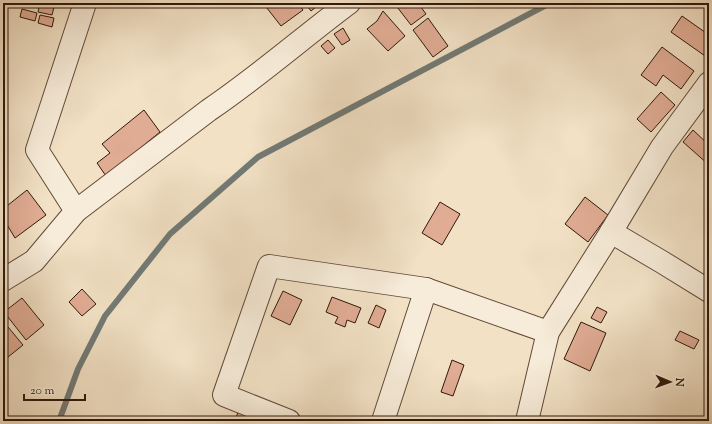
<svg xmlns="http://www.w3.org/2000/svg" width="712" height="424" viewBox="0 0 712 424" font-family="'Sorts Mill Goudy',serif">
<style>
.lines{fill:none;stroke-linecap:round;stroke-linejoin:round}
.stream{stroke:#727a75;stroke-width:6}
.building{fill:#e0ac94;stroke:#31180a}
.minor-casing{stroke:#614a39;stroke-width:24}
.minor{stroke:#f7ecd9;stroke-width:22}
</style>
<rect width="100%" height="100%" fill="#f2e1c5"/>
<filter id="stains"><feTurbulence type="fractalNoise" baseFrequency=".005" numOctaves="4"/><feColorMatrix values="0 0 0 0 .2 0 0 0 0 .09 0 0 0 0 .02 0 0 0 .5 -.17"/></filter>
<radialGradient id="worn" r=".72"><stop offset=".6" stop-color="#630" stop-opacity="0"/><stop offset="1" stop-color="#630" stop-opacity=".3"/></radialGradient>
<g class="lines">
<polyline class="stream" points="59,421 78,369 105,316 170,234 258,157 550,3"/>
</g>
<g class="building">
<polygon points="22,3 40,3 39,8"/>
<polygon points="40,3 55,3 52,15 38,12"/>
<polygon points="263,3 298,3 303,10 281,26"/>
<polygon points="305,3 321,3 311,11"/>
<polygon points="394,3 418,3 426,14 411,25"/>
<polygon points="22,9 37,13 35,21 20,17"/>
<polygon points="383,11 405,36 388,51 367,29 377,21"/>
<polygon points="40,15 54,18 52,27 38,23"/>
<polygon points="682,16 709,35 708,58 671,32"/>
<polygon points="428,18 448,46 433,57 413,30"/>
<polygon points="343,28 350,40 342,45 334,34"/>
<polygon points="328,40 335,48 328,54 321,46"/>
<polygon points="662,47 694,71 681,89 663,75 656,86 641,75"/>
<polygon points="661,92 675,105 651,132 637,119"/>
<polygon points="144,110 160,132 106,176 97,163 110,153 102,144"/>
<polygon points="693,130 709,145 709,165 683,142"/>
<polygon points="27,190 46,215 15,238 3,218 3,209"/>
<polygon points="585,197 608,215 588,242 565,224"/>
<polygon points="440,202 460,214 442,245 422,233"/>
<polygon points="82,289 96,304 82,316 69,302"/>
<polygon points="283,291 302,300 290,325 271,316"/>
<polygon points="332,297 361,308 355,323 347,320 345,327 335,323 338,317 326,312"/>
<polygon points="22,298 44,325 26,340 4,312"/>
<polygon points="376,305 386,310 379,328 368,323"/>
<polygon points="597,307 607,312 601,323 591,318"/>
<polygon points="3,321 23,345 3,361"/>
<polygon points="581,322 606,333 590,371 564,359"/>
<polygon points="680,331 699,340 694,349 675,340"/>
<polygon points="452,360 464,365 453,396 441,392"/>
<polygon points="239,409 252,413 249,421 235,421"/>
</g>
<g class="lines">
<defs>
<g id="minor">
<polyline points="76,211 37,150 85,3"/>
<polyline points="611,232 662,262 709,291"/>
<path d="M3 280 34 261 76 211 209 110C258 77 302 38 349 3"/>
<polyline points="289,421 224,395 269,266 426,289 548,332"/>
<polyline points="383,421 426,289"/>
<polyline points="527,421 548,332 611,232 662,147 709,83"/>
</g>
</defs>
<use href="#minor" class="minor-casing"/>
<use href="#minor" class="minor"/>
</g>
<rect width="712" height="424" fill="none" stroke="#f2e1c5" stroke-width="16"/>
<rect x="4" y="4" width="704" height="416" fill="none" stroke="#31180a" stroke-width="2"/>
<rect x="8" y="8" width="696" height="408" fill="none" stroke="#31180a"/>
<g transform="translate(670 382) rotate(92)" stroke="#f7ecd9" stroke-width="3" paint-order="stroke">
<path d="M0-3L7 15L0 10L-7 15Z" fill="#31180a"/>
<text y="-6" font-size="11" font-weight="bold" text-anchor="middle" fill="#31180a">N</text>
</g>
<path d="M24 394v6h61v-6" fill="none" stroke="#31180a" stroke-width="2"/>
<text x="30" y="394" font-size="12" fill="#31180a" stroke="#f7ecd9" stroke-width="3" paint-order="stroke">20 m</text>
<rect width="100%" height="100%" filter="url(#stains)"/>
<rect width="100%" height="100%" fill="url(#worn)"/>
</svg>
